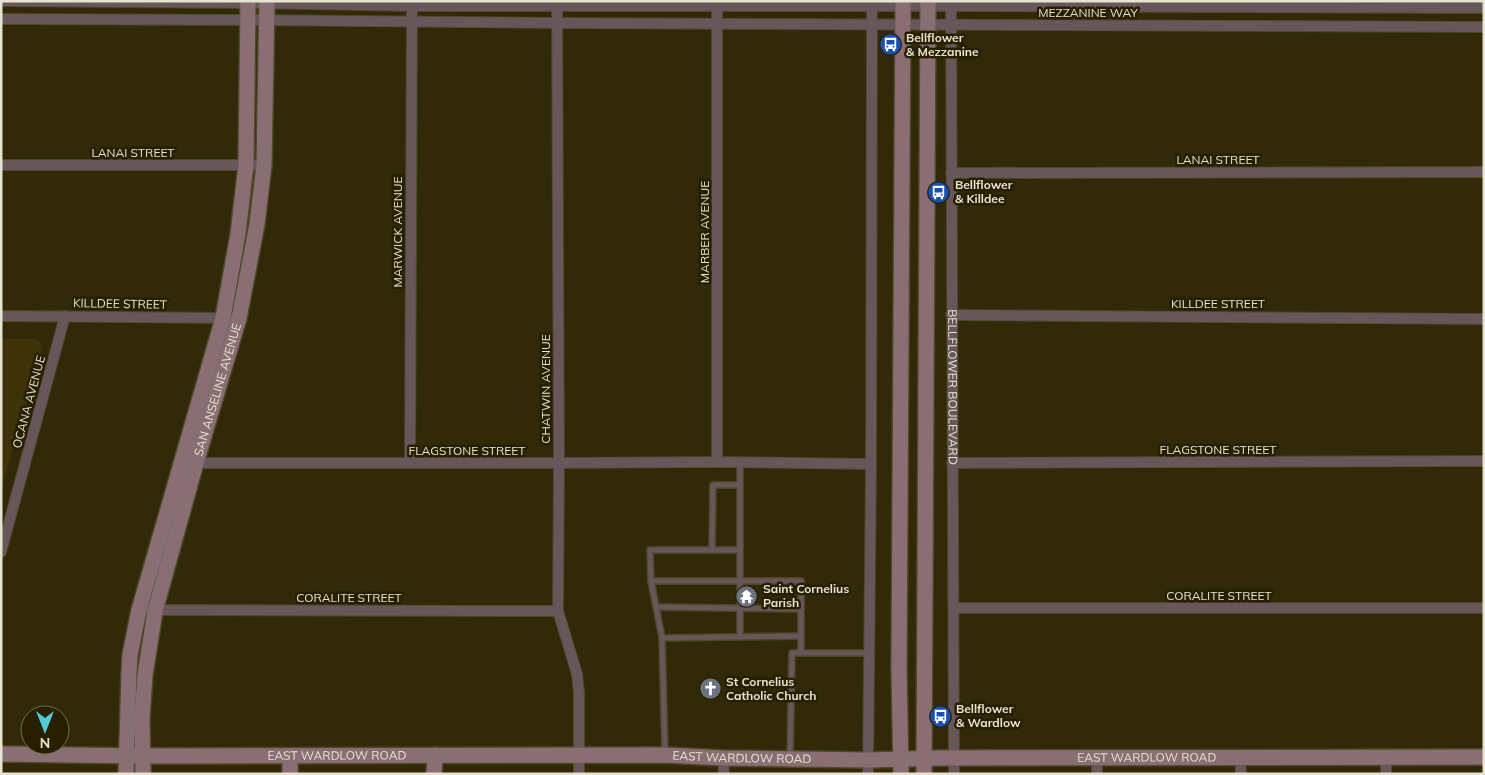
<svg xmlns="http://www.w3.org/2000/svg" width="1485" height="775" viewBox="0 0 1485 775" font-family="Mulish,sans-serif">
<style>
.built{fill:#3d3208}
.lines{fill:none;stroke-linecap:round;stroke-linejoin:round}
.lane-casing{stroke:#4e4728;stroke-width:8}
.street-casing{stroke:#4e4728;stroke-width:12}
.secondary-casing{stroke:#4e4728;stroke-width:18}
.lane{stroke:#67565a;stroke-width:5}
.street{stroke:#67565a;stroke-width:10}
.secondary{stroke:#896f74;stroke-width:15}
.labels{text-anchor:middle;stroke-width:5;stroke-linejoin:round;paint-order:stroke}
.street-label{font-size:12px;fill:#e8e3d1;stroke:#271f00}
.poi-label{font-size:12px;font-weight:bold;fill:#e8e3d1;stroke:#271f00;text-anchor:start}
</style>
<rect width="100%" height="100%" fill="#312908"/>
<polygon class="built" points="1,339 36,339 43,345 1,491"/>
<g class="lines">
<defs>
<g id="lane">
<polyline points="740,462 740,637"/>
<polyline points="712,549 713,485 740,485"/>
<polyline points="651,581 801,581 801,609 657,607"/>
<polyline points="662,638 651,581 650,550 740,550"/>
<polyline points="801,653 801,609"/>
<polyline points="665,754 662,638 801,636"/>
<polyline points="790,758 792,653 870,653"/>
</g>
<g id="street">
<polyline points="1,1 248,3 412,6 971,6 1484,8"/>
<polyline points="557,1 559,463 558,611 577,674 579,693 579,774"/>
<polyline points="717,1 717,462"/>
<path id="s1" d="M951 1 954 774"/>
<polyline points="1,19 248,20 557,23 1484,27"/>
<polyline points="1,165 264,165"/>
<polyline points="951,173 1484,172"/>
<polyline points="951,315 1484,319"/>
<polyline points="1,316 228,318"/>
<polyline points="192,463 559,463 717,462 871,464"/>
<polyline points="410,463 412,1"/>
<polyline points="952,463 1484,461"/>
<polyline points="1,552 65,316"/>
<polyline points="954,608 1484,608"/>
<polyline points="149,610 558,611"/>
<polyline points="1240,757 1241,774"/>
<polyline points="1386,757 1386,774"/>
<polyline points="723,758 724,774"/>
<polyline points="868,774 871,464 872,1"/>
<polyline points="1097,774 1097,757"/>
</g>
<g id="secondary">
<path id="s2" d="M1 754 143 756 665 755 723 758 869 760 941 758 1484 757"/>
<polyline points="290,756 290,774"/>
<polyline points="126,774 129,673 130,655 139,610 223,318 238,234 246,165 248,1"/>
<path id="s3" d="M143 774 142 718 145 675 155 611 196 463 239 318 257 224 264 165 267 1"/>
<polyline points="434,774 435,755"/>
<polyline points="901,774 899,669 903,1"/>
<polyline points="924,774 928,1"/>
</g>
</defs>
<use href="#lane" class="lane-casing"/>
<use href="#street" class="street-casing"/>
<use href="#secondary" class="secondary-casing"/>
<use href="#lane" class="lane"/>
<use href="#street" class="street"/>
<use href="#secondary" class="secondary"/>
</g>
<defs>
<symbol id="bus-disc" viewBox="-11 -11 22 22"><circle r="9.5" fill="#1a4fb4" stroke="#271f00"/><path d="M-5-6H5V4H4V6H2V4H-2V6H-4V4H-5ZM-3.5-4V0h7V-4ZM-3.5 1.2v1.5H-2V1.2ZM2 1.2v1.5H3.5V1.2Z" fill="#fff"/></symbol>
<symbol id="temple-disc" viewBox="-11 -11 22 22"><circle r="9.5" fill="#6b7280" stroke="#271f00"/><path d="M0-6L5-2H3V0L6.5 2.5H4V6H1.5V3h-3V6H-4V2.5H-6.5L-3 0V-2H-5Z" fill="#fff"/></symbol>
<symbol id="church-disc" viewBox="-11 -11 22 22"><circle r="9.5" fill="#6b7280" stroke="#271f00"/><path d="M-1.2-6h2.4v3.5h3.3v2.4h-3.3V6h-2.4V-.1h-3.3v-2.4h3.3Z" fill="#fff"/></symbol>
</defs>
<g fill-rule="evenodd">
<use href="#bus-disc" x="878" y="32" width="25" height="25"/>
<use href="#bus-disc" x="926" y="180" width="25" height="25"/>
<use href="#temple-disc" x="734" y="584" width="25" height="25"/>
<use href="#church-disc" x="698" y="676" width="25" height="25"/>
<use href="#bus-disc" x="928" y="704" width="25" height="25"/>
</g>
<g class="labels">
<g class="street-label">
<text x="1088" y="17">MEZZANINE WAY</text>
<text x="133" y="157">LANAI STREET</text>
<text x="1218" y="164">LANAI STREET</text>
<text transform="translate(398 232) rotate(-90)" y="4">MARWICK AVENUE</text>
<text transform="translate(705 232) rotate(-90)" y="4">MARBER AVENUE</text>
<text transform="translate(120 304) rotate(1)" y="4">KILLDEE STREET</text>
<text x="1218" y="308">KILLDEE STREET</text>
<text dy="4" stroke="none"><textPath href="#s1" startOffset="386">BELLFLOWER BOULEVARD</textPath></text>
<text transform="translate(546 389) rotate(-90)" y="4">CHATWIN AVENUE</text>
<text dy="4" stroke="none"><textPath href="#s3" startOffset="394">SAN ANSELINE AVENUE</textPath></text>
<text transform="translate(29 402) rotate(-75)" y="4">OCANA AVENUE</text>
<text x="1218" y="454">FLAGSTONE STREET</text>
<text x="467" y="455">FLAGSTONE STREET</text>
<text x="1219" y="600">CORALITE STREET</text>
<text x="349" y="602">CORALITE STREET</text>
<text dy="4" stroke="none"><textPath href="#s2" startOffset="336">EAST WARDLOW ROAD</textPath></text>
<text dy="4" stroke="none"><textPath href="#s2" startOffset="741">EAST WARDLOW ROAD</textPath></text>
<text dy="4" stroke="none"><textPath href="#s2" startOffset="1146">EAST WARDLOW ROAD</textPath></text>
</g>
<g class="poi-label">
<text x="906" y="42">Bellflower<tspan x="906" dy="14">&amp; Mezzanine</tspan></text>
<text x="955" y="189">Bellflower<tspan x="955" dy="14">&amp; Killdee</tspan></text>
<text x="763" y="593">Saint Cornelius<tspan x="763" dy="14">Parish</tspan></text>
<text x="726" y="686">St Cornelius<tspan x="726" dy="14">Catholic Church</tspan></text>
<text x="956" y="713">Bellflower<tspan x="956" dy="14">&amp; Wardlow</tspan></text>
</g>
</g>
<rect width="1485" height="775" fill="none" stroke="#e8e3d1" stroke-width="5"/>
<g transform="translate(45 730) rotate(180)"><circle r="24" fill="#271f00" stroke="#746d54"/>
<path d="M0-4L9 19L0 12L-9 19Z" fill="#52cbd9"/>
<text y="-8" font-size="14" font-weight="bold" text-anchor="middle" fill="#e8e3d1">N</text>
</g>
</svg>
